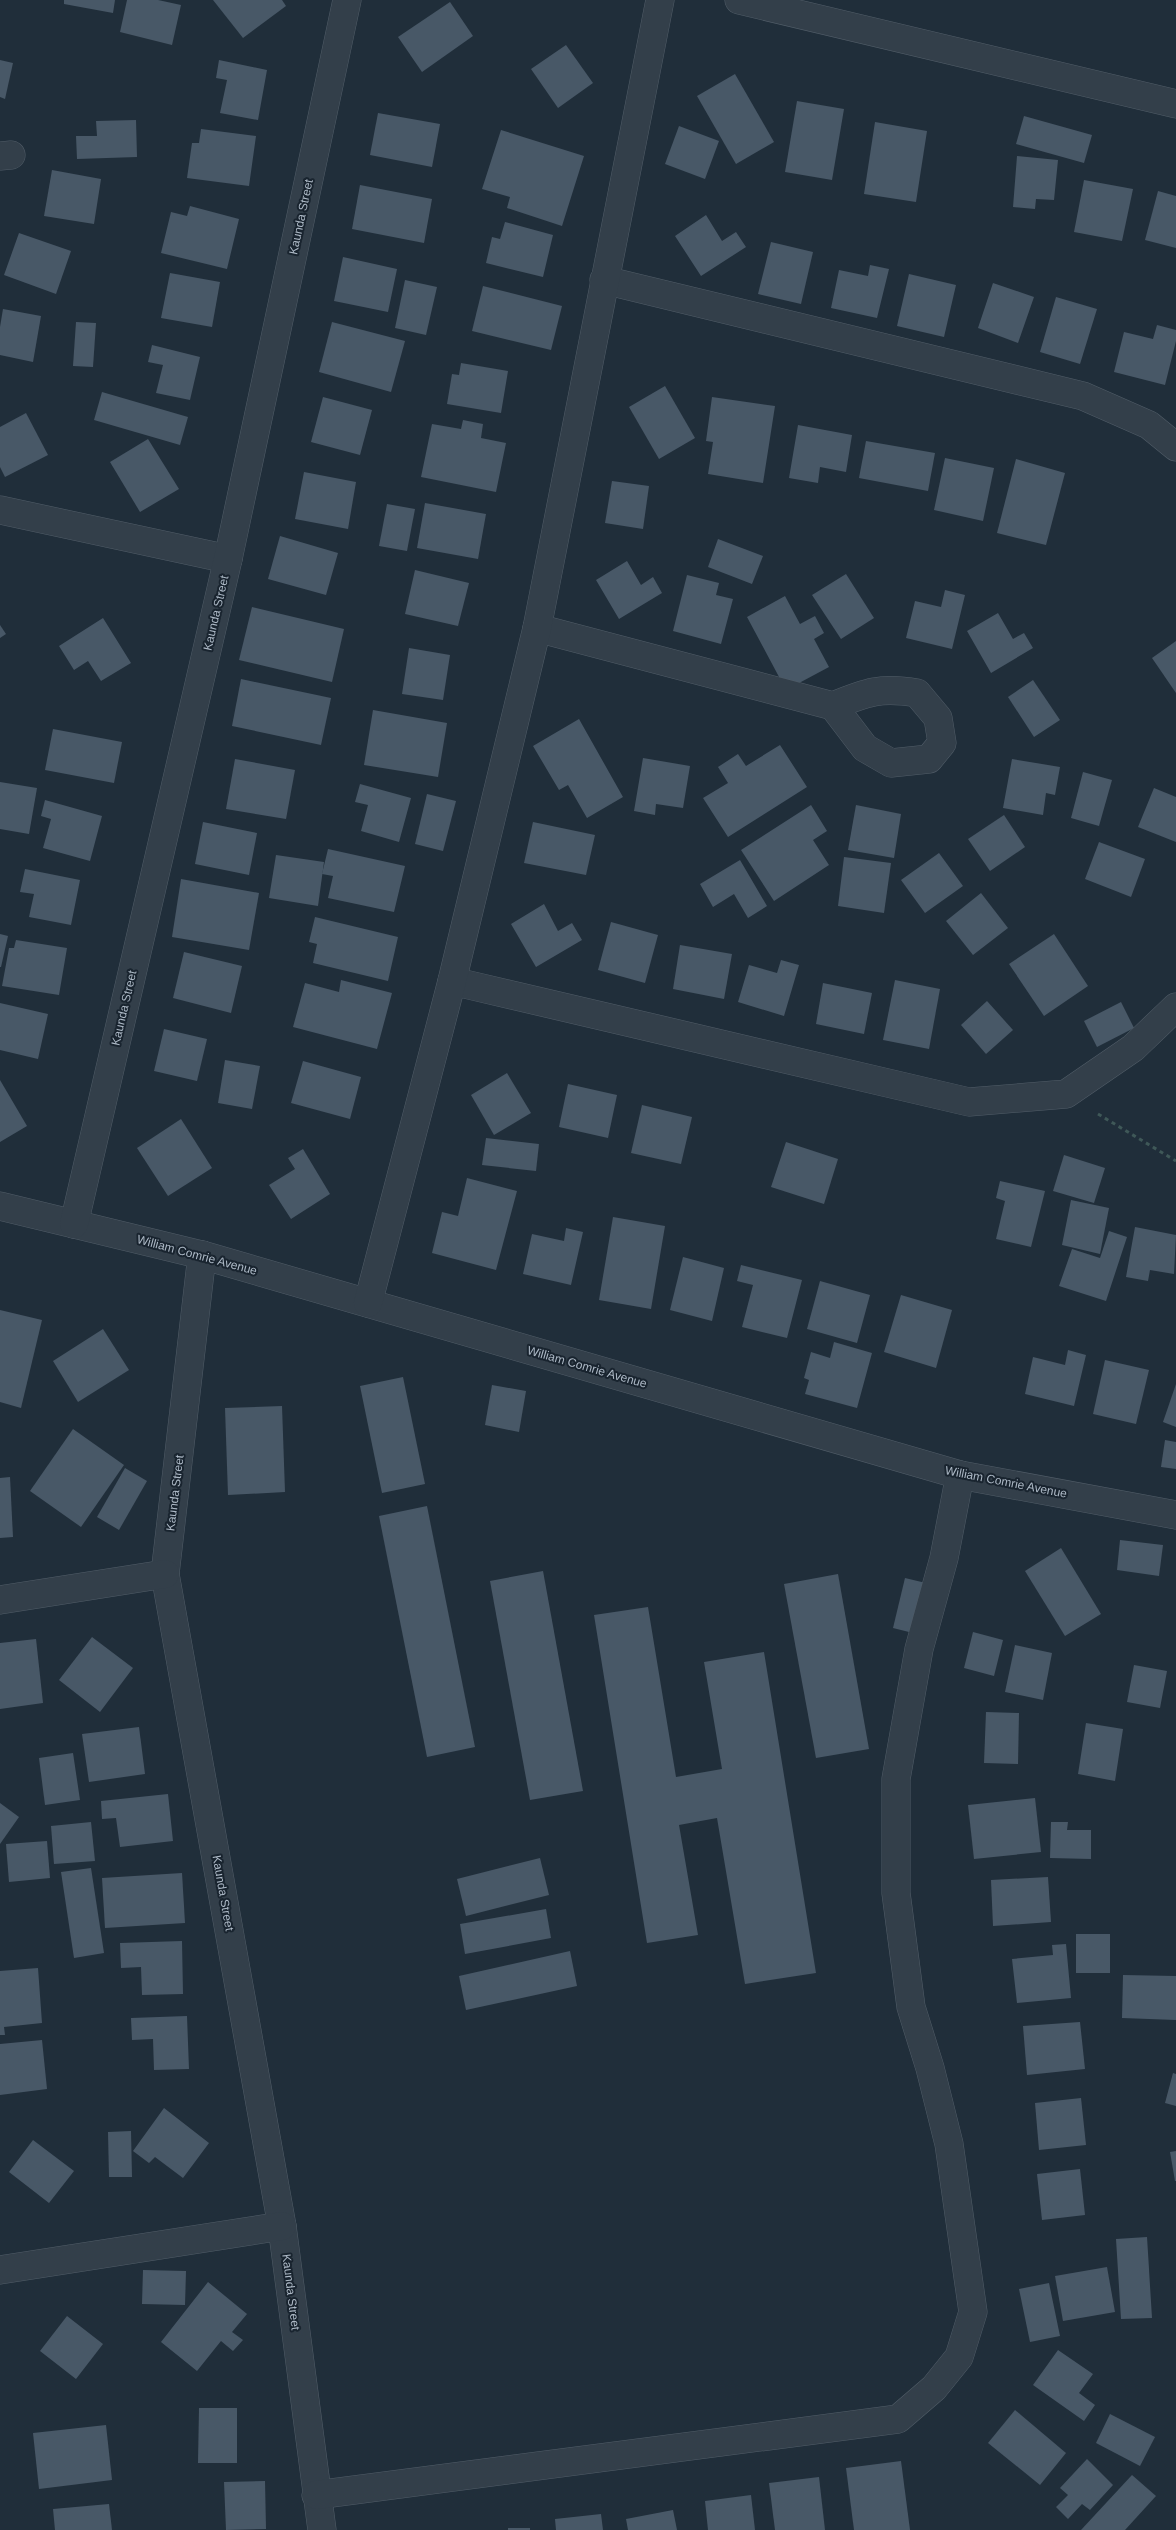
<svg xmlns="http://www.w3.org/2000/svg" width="1176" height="2530" viewBox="0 0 1176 2530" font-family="Arial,sans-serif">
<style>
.building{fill:#485867}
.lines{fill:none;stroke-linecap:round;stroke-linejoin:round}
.street-casing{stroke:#515d68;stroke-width:29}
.path{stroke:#3f5858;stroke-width:3;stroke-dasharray:4 4;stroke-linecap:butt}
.street{stroke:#333f4a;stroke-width:28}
.labels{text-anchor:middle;stroke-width:4;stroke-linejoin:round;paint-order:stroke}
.street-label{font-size:12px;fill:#aebac7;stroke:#19242f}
</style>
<rect width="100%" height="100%" fill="#202e3a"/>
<g class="building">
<polygon points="64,0 115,0 113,13 64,4"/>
<polygon points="127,0 158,0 181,5 172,45 120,32"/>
<polygon points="213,0 282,0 286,6 243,38"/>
<polygon points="450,2 473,36 422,72 398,37"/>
<polygon points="566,45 593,83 558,108 531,69"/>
<polygon points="0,60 13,63 5,99 0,97"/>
<polygon points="219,60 267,70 258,120 220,113 227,80 216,78"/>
<polygon points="735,74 774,142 736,164 697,96"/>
<polygon points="797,101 844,109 832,180 785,172"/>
<polygon points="378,113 440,124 432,167 370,155"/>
<polygon points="1024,116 1092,135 1084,163 1016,144"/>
<polygon points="136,120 137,157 77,159 76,136 97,136 96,121"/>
<polygon points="875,122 927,131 916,202 864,194"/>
<polygon points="679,126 719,141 705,179 665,164"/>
<polygon points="201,129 256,136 249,186 187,178 192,143 199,143"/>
<polygon points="501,130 584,156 562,226 507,208 510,197 482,189"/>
<polygon points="1017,156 1058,160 1054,200 1036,199 1035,209 1013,207"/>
<polygon points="52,170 101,179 94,224 44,216"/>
<polygon points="1084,180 1133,189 1122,241 1074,232"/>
<polygon points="360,185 432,199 424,243 352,229"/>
<polygon points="1158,191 1176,196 1176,248 1145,240"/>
<polygon points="190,206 239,219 227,269 161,253 171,212 187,216"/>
<polygon points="706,215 722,241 736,232 746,247 701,276 675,236"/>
<polygon points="505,222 553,235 543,277 486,263 492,237 500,239"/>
<polygon points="19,233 71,251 56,294 4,275"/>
<polygon points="771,242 813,252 801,304 758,294"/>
<polygon points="343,257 397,269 388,312 334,301"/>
<polygon points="870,265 889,269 877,318 831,308 839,270 868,276"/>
<polygon points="170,273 220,282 212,327 161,318"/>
<polygon points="909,274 956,285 944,337 897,326"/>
<polygon points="405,280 437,287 426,335 395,328"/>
<polygon points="993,283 1034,297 1018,343 978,328"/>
<polygon points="483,286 562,306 551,350 472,331"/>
<polygon points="1056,297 1097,309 1080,364 1040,352"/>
<polygon points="3,309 41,316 33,362 0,355 0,327"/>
<polygon points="76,322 96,323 93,367 73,366"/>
<polygon points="332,322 405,341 391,392 319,372"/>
<polygon points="1157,325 1176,330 1176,341 1165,385 1114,372 1124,332 1153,339"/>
<polygon points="152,345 200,357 190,400 156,393 163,365 148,362"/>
<polygon points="461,363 508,371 501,413 447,404 452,374 459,375"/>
<polygon points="665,386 695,438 659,459 629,407"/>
<polygon points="102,392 188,417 180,445 94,420"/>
<polygon points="323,397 372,410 360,455 311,442"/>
<polygon points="712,397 775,406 763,483 708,474 713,442 706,441"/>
<polygon points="26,413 48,455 5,477 0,467 0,427"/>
<polygon points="463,420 483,424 481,438 506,443 496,492 421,477 432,424 461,429"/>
<polygon points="798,425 852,435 846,472 820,467 818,483 789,478"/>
<polygon points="148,439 179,489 140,512 110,462"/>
<polygon points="866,441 935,453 928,491 859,478"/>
<polygon points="945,458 994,468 983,521 934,510"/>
<polygon points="1016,459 1065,473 1046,545 997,533"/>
<polygon points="304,472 356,482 348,529 295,519"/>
<polygon points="612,481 649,486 643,529 605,523"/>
<polygon points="425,503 486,514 478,559 417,548"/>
<polygon points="387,504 415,509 407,551 379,546"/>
<polygon points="280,536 338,553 326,595 268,579"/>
<polygon points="718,539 763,556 752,584 708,567"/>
<polygon points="627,561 641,585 653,577 662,593 619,619 596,580"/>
<polygon points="415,570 469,583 458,626 405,614"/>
<polygon points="846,574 874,618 841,639 812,595"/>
<polygon points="687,575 719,583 716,595 733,599 721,644 673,631"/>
<polygon points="945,590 965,595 952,649 906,638 915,601 941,607"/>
<polygon points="785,596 800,624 815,616 824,633 814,639 829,667 786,690 747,617"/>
<polygon points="252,607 344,629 332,682 239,660"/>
<polygon points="998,613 1013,639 1024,633 1033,648 991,673 967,631"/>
<polygon points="103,618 131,663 101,681 88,661 74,670 59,646"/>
<polygon points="0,625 6,634 0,638"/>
<polygon points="1176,641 1176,693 1152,658"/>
<polygon points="409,648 450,655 443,700 402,694"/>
<polygon points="241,679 331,698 321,745 232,726"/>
<polygon points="1033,680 1060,720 1034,737 1008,697"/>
<polygon points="373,710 447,723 438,777 364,765"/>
<polygon points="579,719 623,797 587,818 568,785 559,790 533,746"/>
<polygon points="53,729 122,742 114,783 45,770"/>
<polygon points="780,745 807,787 728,837 703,798 728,783 718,767 738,754 746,766"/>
<polygon points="643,758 690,766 683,808 656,804 655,815 634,811"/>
<polygon points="235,759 295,770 286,819 226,809"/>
<polygon points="1012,759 1060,767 1055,795 1046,793 1043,815 1003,808"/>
<polygon points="1083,772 1112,780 1099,826 1071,818"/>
<polygon points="0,782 37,788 29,834 0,829"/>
<polygon points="360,784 411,798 399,842 361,831 368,805 355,802"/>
<polygon points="1154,788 1176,797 1176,842 1138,827"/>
<polygon points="427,794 456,801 443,851 415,844"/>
<polygon points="45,800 102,816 90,861 43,848 51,819 41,816"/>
<polygon points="811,805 827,831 813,840 829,865 774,901 741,850"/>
<polygon points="856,805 901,814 894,858 848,850"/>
<polygon points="1004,815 1025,847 990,871 968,839"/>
<polygon points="203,822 257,833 249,875 195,864"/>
<polygon points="533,822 595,835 586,875 524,863"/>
<polygon points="1099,842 1145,859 1131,897 1085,879"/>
<polygon points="328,849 405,866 394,912 328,898 333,876 322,874"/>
<polygon points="939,853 963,886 925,913 901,880"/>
<polygon points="276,855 324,862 318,906 269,898"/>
<polygon points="844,857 891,863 884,913 838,906"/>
<polygon points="740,860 767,906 748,918 734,894 713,907 700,884"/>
<polygon points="25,869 80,880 71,925 29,917 34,894 20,892"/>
<polygon points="181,879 259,893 249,950 172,937"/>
<polygon points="981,893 1008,928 973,955 946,921"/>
<polygon points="544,904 558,931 572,923 582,940 536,967 511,924"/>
<polygon points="315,917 398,937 388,981 313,963 317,944 309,942"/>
<polygon points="611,922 658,935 645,983 598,970"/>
<polygon points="0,934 8,936 1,967 0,967"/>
<polygon points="1054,934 1088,986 1044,1016 1009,964"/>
<polygon points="16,940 67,948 59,995 2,986 9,948 14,948"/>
<polygon points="680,945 732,954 724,999 673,989"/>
<polygon points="184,952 242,966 231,1013 173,998"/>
<polygon points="781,960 799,965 784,1016 738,1002 749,965 777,973"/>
<polygon points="341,980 392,993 377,1049 293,1027 305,983 339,992"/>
<polygon points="895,980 940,989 929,1049 883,1040"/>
<polygon points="823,983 872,993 864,1034 816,1024"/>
<polygon points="987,1001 1013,1030 986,1054 961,1025"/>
<polygon points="1121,1002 1134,1028 1097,1047 1084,1021"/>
<polygon points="0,1003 48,1014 38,1059 0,1050"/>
<polygon points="164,1029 207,1039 197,1081 154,1071"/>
<polygon points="225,1060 260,1066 252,1109 218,1103"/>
<polygon points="303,1061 361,1077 350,1119 291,1103"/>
<polygon points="507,1073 531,1113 494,1135 471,1095"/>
<polygon points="0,1080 27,1126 0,1142"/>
<polygon points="568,1084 617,1095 608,1138 559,1127"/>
<polygon points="642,1105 692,1117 681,1164 631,1153"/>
<polygon points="181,1119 212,1168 168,1196 137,1148"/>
<polygon points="486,1138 539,1144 536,1171 482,1165"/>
<polygon points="786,1142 838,1159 824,1204 771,1187"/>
<polygon points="303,1149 330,1194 291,1219 269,1185 295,1169 288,1158"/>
<polygon points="1064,1155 1105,1168 1094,1203 1053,1191"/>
<polygon points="467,1178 517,1191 496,1270 432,1253 442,1212 458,1216"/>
<polygon points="1000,1181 1045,1191 1031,1247 996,1239 1005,1201 996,1198"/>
<polygon points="1071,1200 1109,1208 1100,1254 1062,1245"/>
<polygon points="613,1217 665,1226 651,1309 599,1300"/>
<polygon points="1135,1227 1176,1235 1174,1274 1150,1270 1148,1281 1126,1277"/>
<polygon points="566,1228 583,1232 571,1285 523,1274 532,1234 564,1241"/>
<polygon points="1109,1231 1127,1237 1106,1301 1059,1286 1072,1249 1100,1258"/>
<polygon points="683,1257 724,1268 712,1321 670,1310"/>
<polygon points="741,1265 802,1280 787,1338 742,1327 753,1285 737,1281"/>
<polygon points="820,1281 870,1295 857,1343 807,1329"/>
<polygon points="901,1295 952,1310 936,1368 884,1352"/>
<polygon points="0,1310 42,1320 21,1408 0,1402"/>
<polygon points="103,1329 129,1370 78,1402 53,1361"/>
<polygon points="834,1342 872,1353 857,1408 805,1394 809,1380 804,1378 811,1352 830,1358"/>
<polygon points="1068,1350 1086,1355 1074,1406 1025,1394 1033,1357 1065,1365"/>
<polygon points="1105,1360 1149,1370 1136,1424 1093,1414"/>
<polygon points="403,1377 425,1484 382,1493 360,1386"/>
<polygon points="1176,1384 1176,1427 1163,1422"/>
<polygon points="492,1385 526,1391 519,1432 485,1425"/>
<polygon points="282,1406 285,1492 228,1495 225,1408"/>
<polygon points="73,1429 124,1465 81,1527 30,1491"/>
<polygon points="1165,1440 1176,1442 1176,1469 1161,1467"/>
<polygon points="125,1468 147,1481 119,1530 97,1517"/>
<polygon points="10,1477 13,1537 0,1538 0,1478"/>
<polygon points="427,1506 475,1747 427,1757 379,1516"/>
<polygon points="1120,1540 1163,1545 1159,1576 1117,1570"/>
<polygon points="1061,1548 1101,1614 1065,1636 1025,1571"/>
<polygon points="543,1571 583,1791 530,1800 490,1581"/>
<polygon points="838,1574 869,1749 816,1758 784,1584"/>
<polygon points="905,1578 930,1584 917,1634 893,1628"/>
<polygon points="648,1607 676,1777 722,1769 704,1662 764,1652 816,1973 745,1984 717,1818 679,1825 698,1935 647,1943 594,1615"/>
<polygon points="973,1632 1003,1640 994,1676 964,1668"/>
<polygon points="92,1637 133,1668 100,1712 59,1680"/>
<polygon points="36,1639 43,1703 0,1709 0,1643"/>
<polygon points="1015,1645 1052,1653 1043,1700 1005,1692"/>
<polygon points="1134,1665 1167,1671 1160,1708 1127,1702"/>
<polygon points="986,1712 1019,1713 1018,1764 984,1763"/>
<polygon points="1086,1723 1123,1729 1115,1781 1078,1774"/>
<polygon points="139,1727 145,1774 89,1782 82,1734"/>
<polygon points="73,1753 80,1800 45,1805 39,1758"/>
<polygon points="168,1794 173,1841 120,1847 116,1818 102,1819 101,1801"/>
<polygon points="1035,1798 1041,1852 974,1859 968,1805"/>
<polygon points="0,1803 19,1817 0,1844"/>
<polygon points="91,1822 95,1861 54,1864 51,1826"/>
<polygon points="1051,1822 1068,1822 1067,1830 1091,1830 1091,1859 1050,1858"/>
<polygon points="47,1841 50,1878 9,1882 6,1844"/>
<polygon points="540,1858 549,1895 466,1916 457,1879"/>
<polygon points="91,1868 104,1953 74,1958 61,1872"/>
<polygon points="182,1873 185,1923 105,1928 102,1878"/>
<polygon points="1048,1877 1051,1922 993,1926 991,1880"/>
<polygon points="546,1909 551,1938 465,1954 460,1924"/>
<rect x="1076" y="1934" width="34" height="39"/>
<polygon points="182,1941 183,1994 142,1995 141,1967 121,1968 120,1943"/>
<polygon points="1066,1944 1071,1998 1017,2003 1012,1959 1053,1955 1052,1945"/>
<polygon points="570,1951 577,1986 466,2010 459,1976"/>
<polygon points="38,1968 42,2023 4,2027 5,2035 0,2035 0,1971"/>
<polygon points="1123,1975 1176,1976 1176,2020 1122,2018"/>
<polygon points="187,2016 189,2069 154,2070 153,2039 132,2040 131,2018"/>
<polygon points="1080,2022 1085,2069 1027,2075 1023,2026"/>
<polygon points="42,2040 47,2089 0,2095 0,2044"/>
<polygon points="1173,2073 1176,2074 1176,2106 1165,2103"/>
<polygon points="1081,2098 1086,2145 1039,2150 1035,2103"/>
<polygon points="164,2108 209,2143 183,2178 155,2157 149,2163 133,2151"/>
<polygon points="131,2131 132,2177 109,2177 108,2132"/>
<polygon points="33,2140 74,2171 49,2203 9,2172"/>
<polygon points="1176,2151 1176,2181 1175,2181 1170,2152"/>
<polygon points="1080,2169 1085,2215 1042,2220 1037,2174"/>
<polygon points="1147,2237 1152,2318 1121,2319 1116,2239"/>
<polygon points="1107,2267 1115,2312 1063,2321 1055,2276"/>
<polygon points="143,2270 186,2271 185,2305 142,2304"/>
<polygon points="208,2282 247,2314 232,2332 243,2340 233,2351 221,2341 197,2371 161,2342"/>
<polygon points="1049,2283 1060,2336 1030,2342 1019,2289"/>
<polygon points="67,2316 103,2344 76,2379 40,2351"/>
<polygon points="1058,2350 1093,2374 1079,2393 1095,2405 1084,2421 1033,2385"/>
<polygon points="199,2408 237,2408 237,2463 198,2463"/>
<polygon points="1015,2410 1066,2453 1040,2485 988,2443"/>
<polygon points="1110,2414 1155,2437 1140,2466 1096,2443"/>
<polygon points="106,2425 112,2480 39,2489 33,2433"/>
<polygon points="1087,2459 1113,2485 1090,2510 1082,2504 1068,2519 1056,2507 1068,2495 1060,2488"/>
<polygon points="901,2461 910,2530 854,2530 846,2468"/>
<polygon points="1132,2475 1156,2496 1125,2530 1081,2530"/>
<polygon points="819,2477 825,2530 775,2530 769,2483"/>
<polygon points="265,2481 266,2529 226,2530 224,2482"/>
<polygon points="751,2495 755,2530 708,2530 705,2501"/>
<polygon points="109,2504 112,2530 55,2530 53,2509"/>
<polygon points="673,2510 677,2530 628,2530 626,2519"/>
<polygon points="601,2514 603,2530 556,2530 555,2519"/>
<rect x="508" y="2528" width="22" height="2"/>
</g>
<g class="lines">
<defs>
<g id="street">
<polyline points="739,0 1176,104"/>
<polyline points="0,156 11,155"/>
<polyline points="604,280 1083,396 1149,425 1176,447"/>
<polyline points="0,510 228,559"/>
<path d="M537 628 833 706 865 748 891 763 929 759 942 743 938 718 917 693C880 687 867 692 833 706"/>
<polyline points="452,981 969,1102 1066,1094 1133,1048 1176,1007"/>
<polyline points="0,1206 202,1255 960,1475 1176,1515"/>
<polyline points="74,1224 228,559 347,0"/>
<polyline points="202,1255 165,1574 282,2226 322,2530"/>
<polyline points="368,1303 452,981 537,628 660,0"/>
<polyline points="0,1600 165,1574"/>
<polyline points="0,2270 282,2226"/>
<polyline points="316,2495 898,2419 934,2388 959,2357 973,2312 949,2144 930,2068 911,2007 896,1893 896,1779 919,1649 944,1558 960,1475"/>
</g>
</defs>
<use href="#street" class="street-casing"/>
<polyline class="path" points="1098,1114 1176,1161"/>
<use href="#street" class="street"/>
</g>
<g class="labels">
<g class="street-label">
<text transform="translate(301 217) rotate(-78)" y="4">Kaunda Street</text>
<text transform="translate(216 613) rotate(-77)" y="4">Kaunda Street</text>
<text transform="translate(124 1008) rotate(-77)" y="4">Kaunda Street</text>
<text transform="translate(197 1255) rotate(15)" y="4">William Comrie Avenue</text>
<text transform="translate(587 1367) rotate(16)" y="4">William Comrie Avenue</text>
<text transform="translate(1006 1482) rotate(11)" y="4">William Comrie Avenue</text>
<text transform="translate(175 1493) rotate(-83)" y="4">Kaunda Street</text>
<text transform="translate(223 1893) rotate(80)" y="4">Kaunda Street</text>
<text transform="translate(291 2292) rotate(83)" y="4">Kaunda Street</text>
</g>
</g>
</svg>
